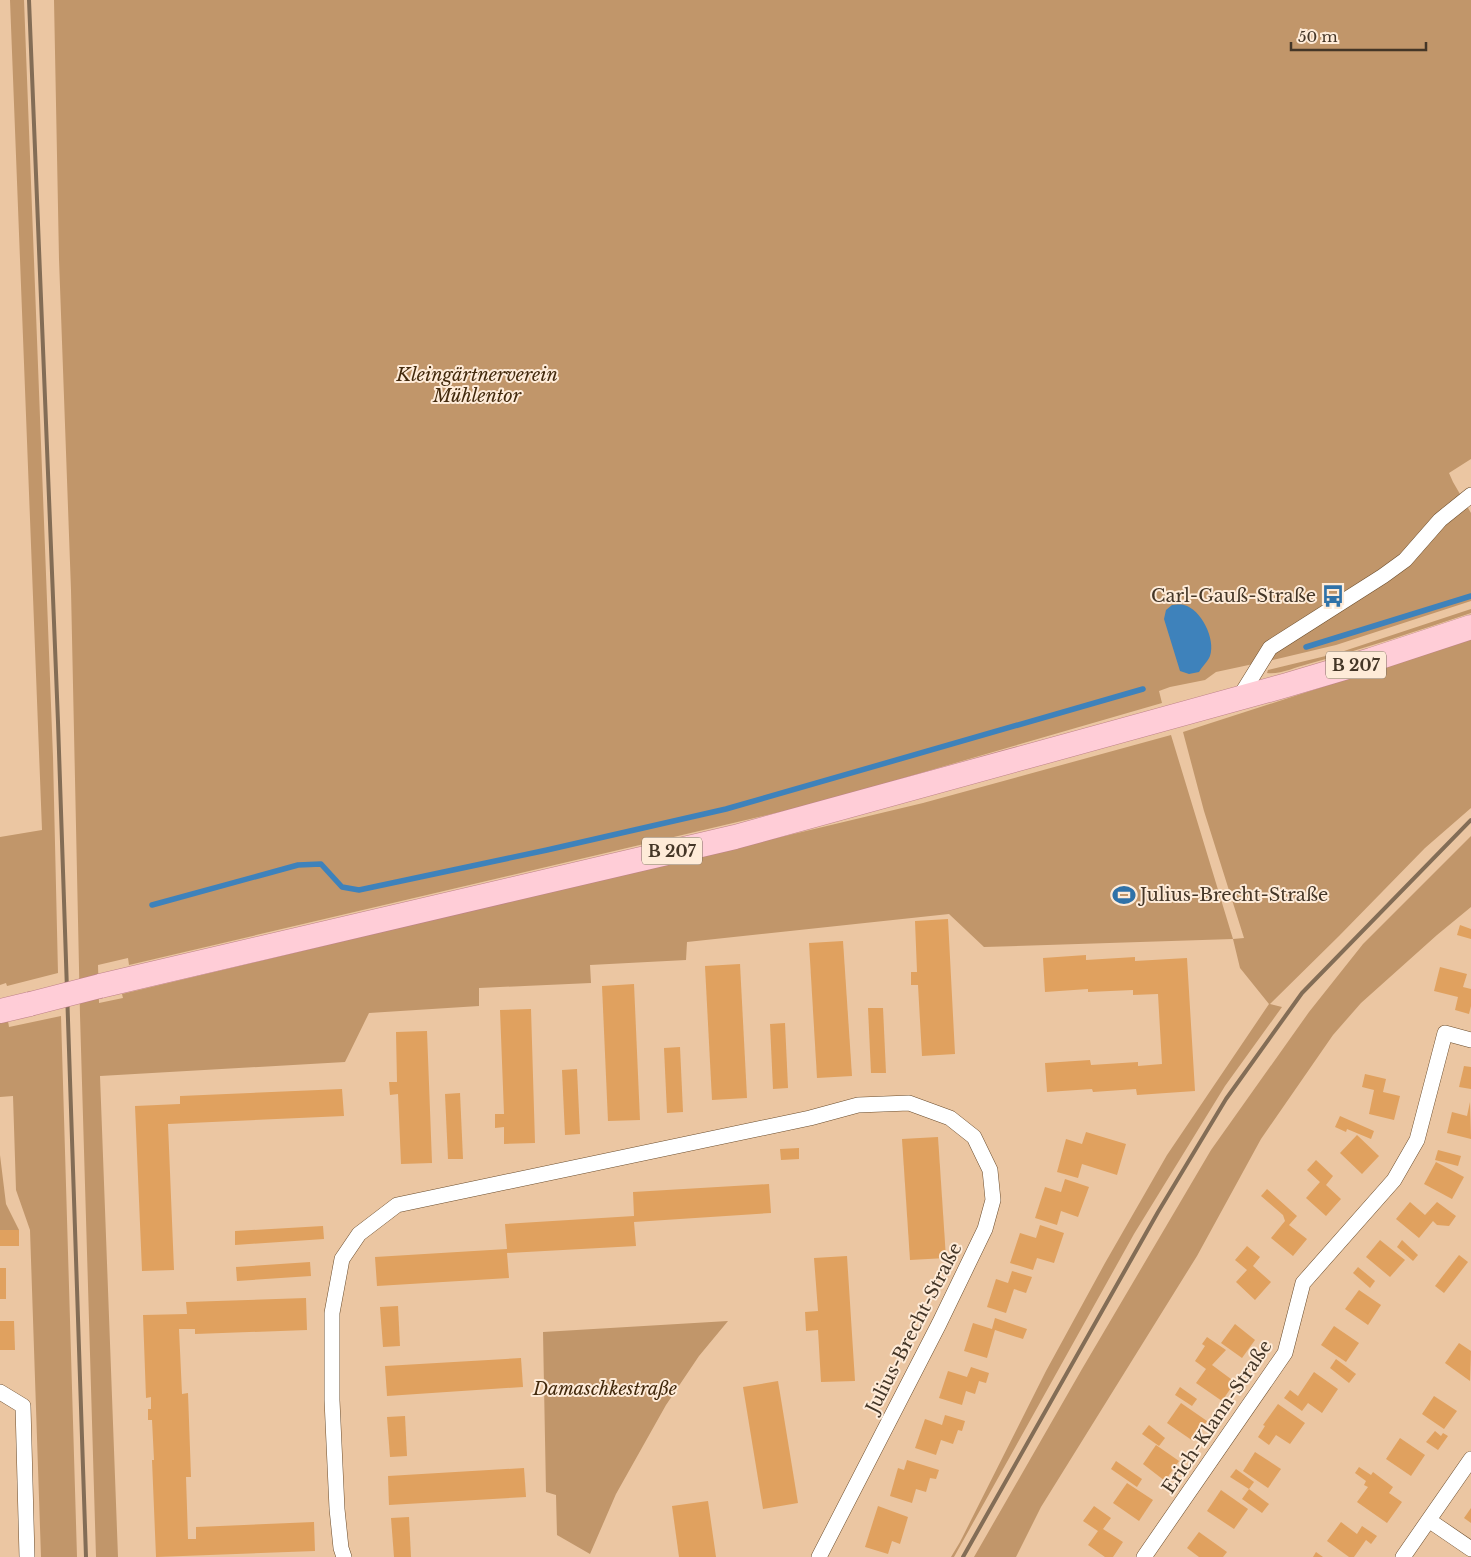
<svg xmlns="http://www.w3.org/2000/svg" width="1471" height="1557" viewBox="0 0 1471 1557" font-family="'Libre Baskerville',serif">
<style>
.green{fill:#c1966a}
.water{fill:#3e82bb}
.lines{fill:none;stroke-linecap:round;stroke-linejoin:round}
.stream{stroke:#3e82bb;stroke-width:5.5}
.building{fill:#e0a15f}
.minor-casing{stroke:#6b4c2b;stroke-width:16}
.primary-casing{stroke:#be8288;stroke-width:25}
.minor{stroke:#fff;stroke-width:15}
.primary{stroke:#ffcdd7;stroke-width:24}
.rail{stroke:#836d56;stroke-width:4}
.primary-bridge-casing{stroke:#be8288;stroke-width:25;stroke-linecap:butt}
.primary-bridge{stroke:#ffcdd7;stroke-width:24}
.labels{text-anchor:middle;stroke-width:4;stroke-linejoin:round;paint-order:stroke}
.shield{fill:#feebd8;stroke:#7c6c5c;stroke-width:1}
.shield-label{font-size:16px;font-weight:bold;fill:#443627}
.park-label{font-size:18px;font-style:italic;fill:#42290c;stroke:#feebd8}
.poi-label{font-size:18px;fill:#443627;stroke:#feebd8;text-anchor:end}
.street-label{font-size:18px;fill:#443627;stroke:#feebd8}
</style>
<rect width="100%" height="100%" fill="#ebc6a2"/>
<g class="green">
<polygon points="10,0 24,0 53,757 58,973 7,986 6,983 0,985 0,837 42,830"/>
<polygon points="54,0 1471,0 1471,459 1449,473 1453,482 1471,513 1471,601 1336,645 1277,659 1216,672 1205,680 1170,687 1159,691 1162,703 814,804 129,965 128,958 98,965 99,1003 123,998 122,994 923,803 1171,735 1233,939 1244,938 1204,811 1183,732 1471,639 1471,808 1425,848 1339,936 1270,1004 1282,1007 1225,1086 1134,1234 954,1557 951,1557 960,1542 1046,1371 1105,1263 1167,1155 1269,1004 1240,968 1233,939 984,947 949,914 687,942 686,960 590,965 591,983 479,988 479,1006 369,1013 345,1062 100,1076 118,1557 96,1557 80,1015 71,590 59,259"/>
<path d="M1471 609V613C1417 631 1363 649 1308 664 1296 667 1279 675 1267 673L1268 670 1338 653Z"/>
<polygon points="1471,836 1471,907 1437,935 1361,1003 1333,1035 1261,1139 1197,1256 1041,1507 1016,1557 974,1557 1082,1369 1211,1150 1309,1012 1363,944"/>
<polygon points="61,1016 77,1557 41,1557 30,1230 16,1190 13,1096 0,1097 0,1023 8,1021 9,1027"/>
<polygon points="0,1155 6,1204 19,1230 0,1230"/>
<polygon points="728,1321 699,1356 666,1405 616,1494 590,1554 557,1535 556,1495 546,1492 543,1332"/>
</g>
<path class="water" d="M1172 605C1175 605 1180 604 1184 605 1201 609 1216 639 1210 656 1208 661 1202 667 1199 672L1189 674 1180 671 1164 619 1166 610Z"/>
<g class="lines">
<g class="stream">
<polyline points="1306,647 1471,596"/>
<polyline points="152,905 298,865 321,864 342,887 359,890 547,850 726,809 1143,689"/>
</g>
</g>
<g class="building">
<polygon points="948,919 955,1054 922,1056 918,985 911,985 911,972 917,972 915,921"/>
<polygon points="1460,925 1471,929 1471,939 1457,935"/>
<polygon points="843,941 852,1076 817,1078 809,943"/>
<polygon points="1086,955 1086,960 1135,957 1135,961 1187,958 1195,1091 1137,1095 1136,1089 1093,1092 1092,1089 1047,1092 1045,1063 1090,1060 1091,1065 1138,1062 1138,1066 1162,1064 1158,994 1133,995 1133,990 1088,992 1088,989 1045,992 1043,958"/>
<polygon points="740,964 747,1098 712,1100 705,966"/>
<polygon points="1440,967 1467,974 1463,987 1471,989 1471,1006 1469,1014 1455,1010 1458,997 1434,991"/>
<polygon points="634,984 640,1120 608,1121 602,986"/>
<polygon points="868,1008 883,1008 886,1073 871,1073"/>
<polygon points="531,1009 535,1143 504,1144 504,1127 495,1128 495,1114 504,1114 500,1010"/>
<polygon points="785,1023 788,1088 773,1089 770,1024"/>
<polygon points="427,1031 432,1163 401,1164 398,1094 390,1095 389,1082 397,1082 396,1032"/>
<polygon points="680,1047 683,1112 667,1113 664,1048"/>
<polygon points="1464,1066 1471,1067 1471,1089 1459,1087"/>
<polygon points="577,1069 580,1134 565,1135 562,1070"/>
<polygon points="1365,1074 1386,1079 1383,1092 1400,1096 1394,1120 1369,1114 1374,1090 1362,1087"/>
<polygon points="342,1089 344,1116 168,1124 174,1270 142,1271 135,1106 180,1104 180,1096"/>
<polygon points="460,1093 463,1159 448,1159 445,1094"/>
<polygon points="1470,1102 1471,1139 1447,1133 1452,1112 1467,1116"/>
<polygon points="1340,1116 1374,1131 1371,1139 1347,1129 1346,1132 1335,1127"/>
<polygon points="1086,1132 1126,1144 1117,1175 1082,1164 1078,1178 1057,1172 1066,1139 1082,1144"/>
<polygon points="1357,1135 1379,1156 1362,1174 1340,1153"/>
<polygon points="938,1137 946,1258 910,1260 902,1139"/>
<polygon points="799,1148 799,1159 781,1160 780,1149"/>
<polygon points="1438,1150 1461,1156 1458,1166 1435,1160"/>
<polygon points="1316,1160 1333,1176 1326,1185 1341,1199 1326,1216 1306,1198 1320,1182 1307,1170"/>
<polygon points="1436,1162 1464,1177 1452,1199 1424,1184"/>
<polygon points="1065,1179 1089,1187 1078,1217 1061,1211 1057,1225 1035,1218 1045,1187 1061,1192"/>
<polygon points="769,1184 771,1213 634,1222 636,1246 507,1253 509,1278 377,1286 375,1257 507,1249 505,1224 634,1216 633,1192"/>
<polygon points="1267,1189 1297,1216 1289,1225 1307,1239 1293,1256 1271,1238 1285,1221 1283,1215 1261,1196"/>
<polygon points="1410,1202 1425,1215 1437,1202 1456,1216 1449,1226 1437,1225 1433,1221 1419,1238 1396,1219"/>
<polygon points="1040,1225 1064,1233 1054,1263 1037,1258 1033,1270 1010,1263 1020,1233 1036,1238"/>
<polygon points="323,1226 324,1239 235,1245 235,1231"/>
<rect x="0" y="1230" width="19" height="16"/>
<polygon points="1380,1240 1405,1260 1390,1277 1366,1257"/>
<polygon points="1402,1240 1418,1255 1413,1261 1397,1247"/>
<polygon points="1247,1246 1260,1257 1253,1266 1271,1282 1255,1300 1236,1282 1247,1270 1235,1260"/>
<polygon points="1459,1255 1468,1262 1444,1293 1435,1286"/>
<polygon points="847,1256 855,1381 821,1382 818,1330 806,1331 805,1312 818,1311 814,1258"/>
<polygon points="310,1262 311,1276 237,1281 236,1267"/>
<polygon points="1358,1267 1375,1281 1370,1288 1353,1273"/>
<rect x="0" y="1268" width="6" height="31"/>
<polygon points="1012,1271 1032,1277 1026,1293 1014,1289 1006,1313 987,1307 996,1279 1008,1283"/>
<polygon points="1359,1290 1381,1305 1368,1325 1345,1309"/>
<polygon points="306,1298 307,1330 195,1334 195,1329 179,1329 182,1394 188,1393 191,1477 186,1477 188,1539 196,1539 196,1527 314,1522 315,1551 156,1557 152,1460 154,1460 152,1420 148,1420 148,1409 151,1409 151,1397 146,1398 143,1315 187,1314 186,1302"/>
<polygon points="398,1306 400,1346 383,1347 380,1307"/>
<polygon points="995,1318 1027,1329 1023,1339 995,1330 987,1358 964,1351 973,1323 992,1329"/>
<polygon points="0,1321 14,1321 15,1350 0,1350"/>
<polygon points="1235,1324 1255,1340 1242,1358 1221,1343"/>
<polygon points="1334,1326 1359,1343 1346,1362 1321,1345"/>
<polygon points="1207,1337 1226,1350 1212,1365 1235,1382 1222,1401 1196,1383 1206,1369 1195,1361 1205,1346 1202,1344"/>
<polygon points="1459,1343 1471,1351 1470,1381 1445,1363"/>
<polygon points="521,1358 523,1387 387,1396 385,1366"/>
<polygon points="1336,1359 1356,1374 1349,1383 1330,1368"/>
<polygon points="971,1367 989,1373 986,1383 979,1381 975,1394 966,1391 962,1405 939,1398 948,1371 967,1377"/>
<polygon points="1314,1372 1338,1389 1322,1413 1308,1403 1302,1411 1284,1398 1290,1390 1298,1396"/>
<polygon points="778,1381 798,1503 763,1509 743,1387"/>
<polygon points="1180,1387 1197,1399 1192,1406 1175,1395"/>
<polygon points="1434,1396 1457,1411 1444,1429 1422,1414"/>
<polygon points="1181,1403 1207,1421 1193,1441 1167,1423"/>
<polygon points="1278,1404 1305,1423 1290,1444 1276,1435 1269,1445 1258,1437 1265,1426 1263,1425"/>
<polygon points="945,1415 965,1421 962,1431 958,1430 953,1444 941,1440 936,1455 915,1448 925,1419 942,1425"/>
<polygon points="405,1416 407,1456 390,1457 387,1417"/>
<polygon points="1149,1425 1165,1438 1159,1446 1142,1434"/>
<polygon points="1435,1431 1441,1436 1443,1433 1448,1436 1438,1450 1426,1442"/>
<polygon points="1400,1438 1425,1455 1411,1476 1386,1459"/>
<polygon points="1156,1445 1179,1461 1165,1481 1143,1464"/>
<polygon points="1255,1452 1281,1469 1268,1488 1243,1471"/>
<polygon points="907,1460 939,1470 936,1479 930,1478 926,1492 916,1489 912,1503 890,1496 898,1468 904,1470"/>
<polygon points="1116,1461 1142,1479 1137,1487 1111,1469"/>
<polygon points="1359,1467 1371,1475 1373,1472 1393,1487 1389,1493 1402,1502 1387,1523 1357,1502 1368,1487 1364,1485 1366,1481 1355,1473"/>
<polygon points="524,1468 526,1497 389,1505 388,1476"/>
<polygon points="1236,1469 1254,1482 1249,1489 1230,1477"/>
<polygon points="1127,1483 1153,1500 1139,1521 1113,1503"/>
<polygon points="1249,1489 1269,1504 1262,1513 1242,1499"/>
<polygon points="1221,1490 1248,1509 1234,1529 1207,1511"/>
<polygon points="708,1501 716,1557 679,1557 672,1506"/>
<polygon points="878,1506 908,1517 900,1544 892,1541 888,1554 865,1547"/>
<polygon points="1094,1506 1111,1518 1103,1529 1123,1542 1113,1557 1105,1557 1088,1545 1098,1531 1083,1521"/>
<polygon points="1471,1508 1471,1523 1464,1518"/>
<polygon points="409,1517 411,1557 394,1557 391,1518"/>
<polygon points="1341,1522 1357,1534 1362,1526 1377,1536 1371,1544 1366,1540 1354,1557 1349,1557 1327,1541"/>
<polygon points="1199,1532 1227,1552 1223,1557 1199,1557 1187,1548"/>
<polygon points="1316,1552 1323,1557 1313,1557"/>
</g>
<g class="lines">
<defs>
<g id="minor">
<polyline points="1239,698 1270,648 1383,576 1405,560 1440,520 1471,495"/>
<polyline points="0,1392 23,1406 27,1557"/>
<polyline points="1430,1521 1471,1549"/>
<polyline points="344,1557 341,1548 337,1509 332,1400 332,1313 342,1259 359,1234 397,1205 810,1118 858,1105 909,1103 950,1118 974,1137 990,1170 993,1200 985,1229 939,1324 819,1557"/>
<polyline points="1144,1557 1285,1353 1303,1283 1394,1180 1417,1140 1445,1033 1471,1040"/>
<polyline points="1403,1557 1471,1459"/>
</g>
<g id="primary">
<polyline points="100,986 735,837 1287,685 1371,660 1471,627"/>
<polyline points="0,1011 30,1004"/>
</g>
</defs>
<use href="#minor" class="minor-casing"/>
<use href="#primary" class="primary-casing"/>
<use href="#minor" class="minor"/>
<use href="#primary" class="primary"/>
<g class="rail">
<polyline points="29,0 58,722 86,1557"/>
<polyline points="963,1557 1158,1212 1226,1099 1302,993 1471,820"/>
</g>
<defs>
<polyline id="primary-bridge" points="30,1004 100,986"/>
</defs>
<use href="#primary-bridge" class="primary-bridge-casing"/>
<use href="#primary-bridge" class="primary-bridge"/>
</g>
<defs>
<symbol id="bus-bare" viewBox="-9 -9 18 18"><path d="M-5-6H5V4H4V6H2V4H-2V6H-4V4H-5ZM-3.5-4V0h7V-4ZM-3.5 1.2v1.5H-2V1.2ZM2 1.2v1.5H3.5V1.2Z" fill="#3072a8" stroke="#feebd8" stroke-width="2.5" paint-order="stroke"/></symbol>
<symbol id="stadium-bare" viewBox="-9 -9 18 18"><path d="M0-5a6.5 5 0 1 0 0 10a6.5 5 0 1 0 0-10ZM-3.5-1.8h7v3.6h-7Z" fill="#3072a8" stroke="#feebd8" stroke-width="2.5" paint-order="stroke"/></symbol>
</defs>
<g fill-rule="evenodd">
<use href="#bus-bare" x="1317" y="580" width="32" height="32"/>
<use href="#stadium-bare" x="1108" y="879" width="32" height="32"/>
</g>
<g class="labels">
<g class="shield">
<rect x="1326" y="651.5" width="60" height="27" rx="4"/>
<rect x="642" y="837.5" width="60" height="27" rx="4"/>
</g>
<g class="shield-label">
<text x="1356" y="671">B 207</text>
<text x="672" y="857">B 207</text>
</g>
<g class="park-label">
<text x="477" y="381">Kleingärtnerverein<tspan x="477" dy="21">Mühlentor</tspan></text>
<text x="605" y="1395">Damaschkestraße</text>
</g>
<g class="poi-label">
<text x="1316" y="602">Carl-Gauß-Straße</text>
<text x="1140" y="901" text-anchor="start">Julius-Brecht-Straße</text>
</g>
<g class="street-label">
<text transform="translate(914 1328) rotate(-63)" y="6">Julius-Brecht-Straße</text>
<text transform="translate(1217 1417) rotate(-56)" y="6">Erich-Klann-Straße</text>
</g>
</g>
<path d="M1291 42v8h135v-8" fill="none" stroke="#443627" stroke-width="2.5"/>
<text x="1298" y="42" font-size="15" fill="#443627" stroke="#feebd8" stroke-width="4" paint-order="stroke">50 m</text>
</svg>
